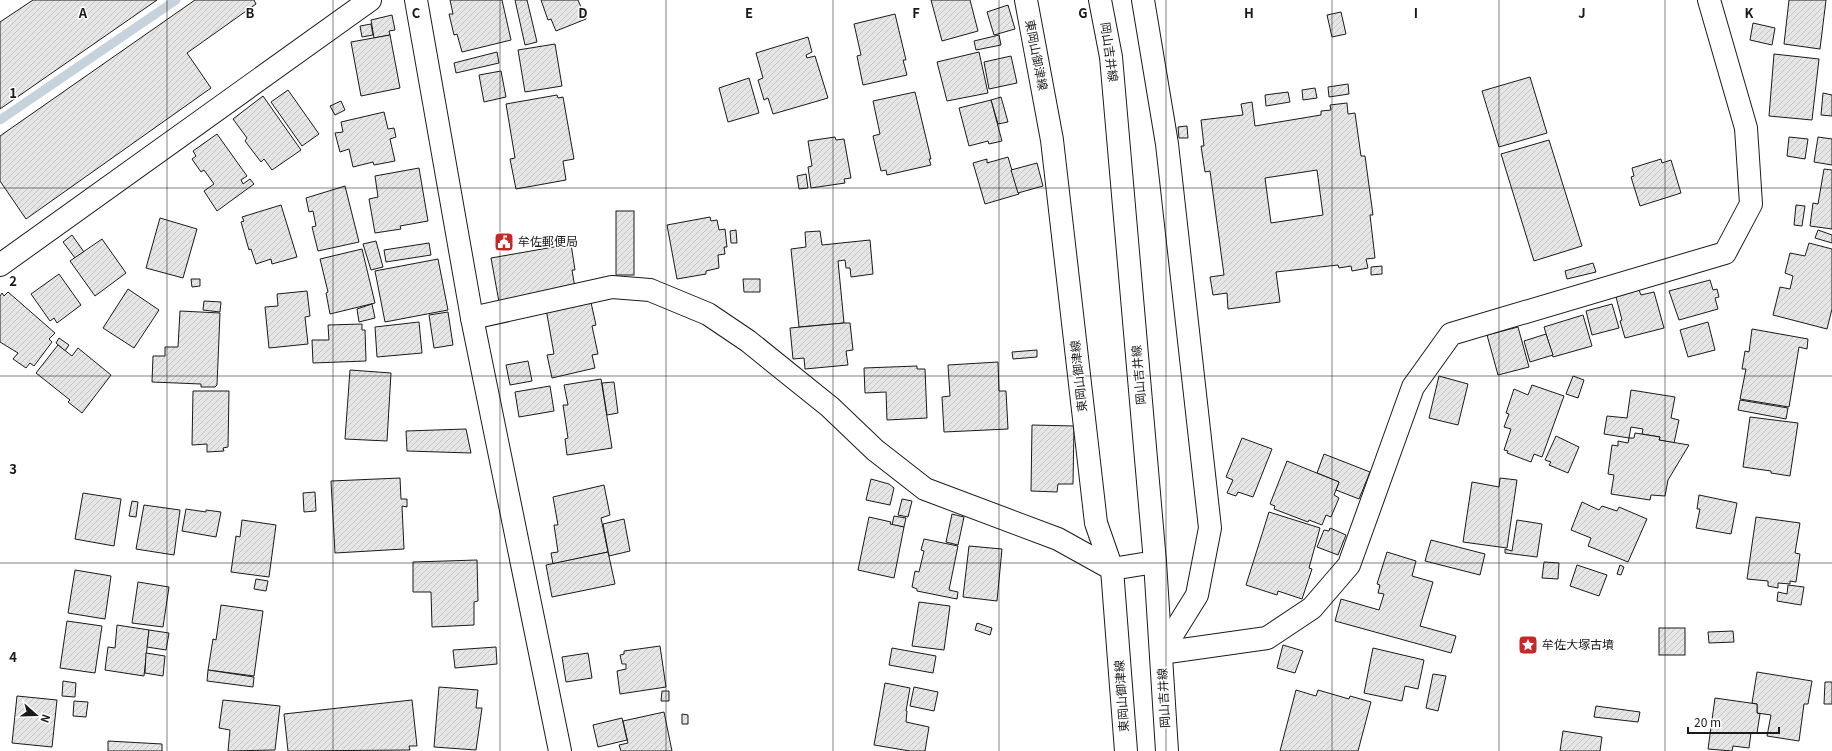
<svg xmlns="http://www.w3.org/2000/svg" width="1832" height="751" viewBox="0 0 1832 751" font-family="Georgia,'Noto Sans JP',serif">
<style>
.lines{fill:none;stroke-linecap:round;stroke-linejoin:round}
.stream{stroke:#c6d2dc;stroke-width:9}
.building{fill:url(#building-hatch);stroke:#1a1a1a;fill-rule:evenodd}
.minor-casing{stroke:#1a1a1a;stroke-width:24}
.major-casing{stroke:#1a1a1a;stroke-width:24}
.minor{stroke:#fff;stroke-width:22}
.major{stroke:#fff;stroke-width:22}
.grid{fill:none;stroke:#1a1a1a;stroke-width:1;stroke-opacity:0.55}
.labels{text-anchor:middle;stroke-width:3;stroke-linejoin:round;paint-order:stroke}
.street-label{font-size:12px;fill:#1a1a1a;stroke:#fff}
.poi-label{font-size:12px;fill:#1a1a1a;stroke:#fff;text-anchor:start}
.grid-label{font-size:13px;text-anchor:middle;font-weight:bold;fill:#1a1a1a;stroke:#fff;stroke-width:3;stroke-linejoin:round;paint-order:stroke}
</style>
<defs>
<pattern id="building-hatch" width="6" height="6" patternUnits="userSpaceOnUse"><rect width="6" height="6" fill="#e6e6e6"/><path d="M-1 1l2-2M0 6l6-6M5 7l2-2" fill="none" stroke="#c5c5c5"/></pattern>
</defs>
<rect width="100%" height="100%" fill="#fff"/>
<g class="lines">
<polyline class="stream" points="0,120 176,0"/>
</g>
<g class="building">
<polygon points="33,0 157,0 0,109 0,22"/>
<polygon points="195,0 254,0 256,4 187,53 211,88 26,219 0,181 0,136"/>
<polygon points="450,0 502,0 511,40 462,52 457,34 454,35 449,14 453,14"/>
<polygon points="515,0 527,0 537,42 525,45"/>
<polygon points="541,0 578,0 586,19 556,31 551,19 548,20"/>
<polygon points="931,0 970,0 978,31 942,41"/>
<polygon points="1789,0 1826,0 1820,49 1784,44"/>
<polygon points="1008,5 1015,29 994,35 987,12"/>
<polygon points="1341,12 1346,34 1332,37 1327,15"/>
<polygon points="895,14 906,60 903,60 907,75 863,85 857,56 861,55 854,24"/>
<polygon points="392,15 395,30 389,31 390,35 374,38 371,20"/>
<polygon points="1753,23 1775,28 1772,45 1750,40"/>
<polygon points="371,24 373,35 362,37 360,26"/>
<polygon points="390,35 400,88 361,96 351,42"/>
<polygon points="999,35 1001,45 976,50 974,41"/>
<polygon points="808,37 812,52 806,55 807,58 815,56 828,98 773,114 768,98 764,100 758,80 763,78 756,53"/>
<polygon points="555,44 562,86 525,92 518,50"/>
<polygon points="497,52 499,63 456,73 454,63"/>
<polygon points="979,52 988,93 947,101 937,62"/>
<polygon points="1774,54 1819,59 1812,120 1769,116"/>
<polygon points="1011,56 1017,83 989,89 984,62"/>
<polygon points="501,71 506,97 484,102 479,75"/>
<polygon points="1530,77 1547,133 1499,147 1482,91"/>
<polygon points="749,78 759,113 728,122 719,88"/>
<polygon points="1348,84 1349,94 1329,97 1328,87"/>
<polygon points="1315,88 1317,98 1303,100 1302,90"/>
<polygon points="288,90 319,134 302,146 271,102"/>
<polygon points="915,92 931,159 929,159 931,165 887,175 886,170 881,171 873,136 880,134 873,101"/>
<polygon points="1288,92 1290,102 1266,106 1265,95"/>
<polygon points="1823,93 1832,95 1832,116 1821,115"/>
<polygon points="557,95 558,98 563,97 574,159 563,161 566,180 516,189 510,159 515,158 506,104"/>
<polygon points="263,96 301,150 272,170 264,159 261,162 245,141 247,138 233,119"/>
<polygon points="1001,97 1008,122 998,124 991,100"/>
<polygon points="991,100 1002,141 989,144 988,141 969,146 959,108"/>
<polygon points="341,101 345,110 335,115 330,106"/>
<path d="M1252 102 1255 126 1321 115V111L1331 110 1330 105 1347 103 1348 114 1355 113 1361 156H1365L1373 215H1370L1375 258 1366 259 1368 268 1352 271 1351 266 1339 268 1338 265 1276 272 1280 302 1228 309 1227 293 1213 295 1210 277 1224 275 1210 171 1205 172 1201 146H1204L1201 120 1243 115 1241 104ZM1317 170 1323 215 1271 223 1265 178Z"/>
<polygon points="384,112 388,129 394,128 396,137 390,139 395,161 374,165 373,162 353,167 349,149 340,152 335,133 343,132 341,122"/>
<polygon points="1187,126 1188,138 1179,138 1178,127"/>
<polygon points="217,134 247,176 241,180 243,184 250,179 254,184 217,211 204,191 214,184 204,170 201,172 192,159 196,156 193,151"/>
<polygon points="835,137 836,140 844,139 851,178 844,179 845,183 811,188 808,167 812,166 808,141"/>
<polygon points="1789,137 1808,139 1805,159 1787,156"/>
<polygon points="1818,137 1832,139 1832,165 1814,162"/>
<polygon points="1549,140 1582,246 1534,261 1501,154"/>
<polygon points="1008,157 1019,194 985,204 973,163 987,159 987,163"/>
<polygon points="1661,159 1662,163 1671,160 1681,193 1640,206 1631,177 1634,176 1632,168"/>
<polygon points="1037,163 1043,186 1018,193 1011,170"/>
<polygon points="419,168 428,221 400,226 401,229 375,233 369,199 378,197 375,176"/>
<polygon points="1824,169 1832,170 1832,229 1810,226 1813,203 1818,204"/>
<polygon points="806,174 808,188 799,189 797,176"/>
<polygon points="345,186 359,242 318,251 312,227 316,226 313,211 309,212 306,198"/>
<polygon points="281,205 297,257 272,264 271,259 256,264 251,249 249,250 241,222 244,221 242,217"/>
<polygon points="1796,205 1805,206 1802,226 1794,225"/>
<rect x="616" y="211" width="18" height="64"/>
<polygon points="710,217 711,221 717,220 719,230 725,229 727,247 724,247 725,254 718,255 719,268 706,271 706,274 677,279 667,225"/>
<polygon points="160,218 197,229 183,278 146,268"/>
<polygon points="736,230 737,243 731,243 730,231"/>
<polygon points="1818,230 1832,235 1832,243 1815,238"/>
<polygon points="820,231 822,245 870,240 873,274 851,277 850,268 846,268 845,260 838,261 844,323 799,327 791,249 806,247 805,232"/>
<polygon points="72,235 84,252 75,258 63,242"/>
<polygon points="102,239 126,273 95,296 70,261"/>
<polygon points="376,241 383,267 371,270 363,244"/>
<polygon points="429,243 431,255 386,262 384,250"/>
<polygon points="1809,243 1832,249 1832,309 1827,329 1773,315 1780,287 1790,289 1793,276 1785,273 1790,253 1805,256"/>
<polygon points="571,244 575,270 572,270 575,288 499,302 491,258"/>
<polygon points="362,249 375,303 330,314 326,293 328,292 320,259"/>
<polygon points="438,259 448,310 385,322 375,271"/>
<polygon points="1593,263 1596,272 1567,279 1565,271"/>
<polygon points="1382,266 1382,274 1371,275 1371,267"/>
<polygon points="59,274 81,305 57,323 54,318 50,321 31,294"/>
<polygon points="191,279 200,279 200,286 192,287"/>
<polygon points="743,279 760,279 760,292 744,292"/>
<polygon points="1710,280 1713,290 1717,289 1719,297 1715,298 1718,309 1679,320 1669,291"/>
<polygon points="128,289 159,310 134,348 103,328"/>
<polygon points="1639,290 1641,295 1654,292 1664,328 1625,338 1620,321 1622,320 1616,297"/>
<polygon points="307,291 310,316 305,317 308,344 269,348 265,307 278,306 277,294"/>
<polygon points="8,292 55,333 49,339 52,342 34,366 30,363 26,368 13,359 18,353 0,342 0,296 2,293 4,296"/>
<polygon points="590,298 596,325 592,326 598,354 592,355 595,368 552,378 547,355 554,354 546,309"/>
<polygon points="204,301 221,302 220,312 203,310"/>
<polygon points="372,304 375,318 359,322 357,309"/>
<polygon points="1612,304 1619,328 1592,335 1586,311"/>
<polygon points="180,311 220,313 217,385 215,387 201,387 201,384 152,382 153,356 165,356 165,347 178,347"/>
<polygon points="448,312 453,345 434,348 429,315"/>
<polygon points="1583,315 1592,346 1553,357 1544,327"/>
<polygon points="419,322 422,353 377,357 375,327"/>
<polygon points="1708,322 1715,350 1688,357 1680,330"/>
<polygon points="844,323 850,323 853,350 846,351 848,365 805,369 804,358 793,359 790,328"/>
<polygon points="362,324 362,330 365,330 366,361 313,363 312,340 329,340 328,325"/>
<polygon points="1518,327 1529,367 1498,375 1487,335"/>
<polygon points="1752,329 1808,339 1807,349 1799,347 1789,407 1740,399 1746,369 1742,369 1745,351 1749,352"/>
<polygon points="1546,334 1553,355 1530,362 1524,341"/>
<polygon points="59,338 69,345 65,351 56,343"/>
<polygon points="58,345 72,356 78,348 111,375 82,413 68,402 70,400 36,373"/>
<polygon points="1037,350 1037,357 1013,359 1012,352"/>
<polygon points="528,361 532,381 510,385 506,365"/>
<polygon points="998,362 999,391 1006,391 1008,429 944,432 942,397 950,396 948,365"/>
<polygon points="917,366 917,369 925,369 927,418 887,420 886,392 865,393 864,368"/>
<polygon points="350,370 391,373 387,441 345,439"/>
<polygon points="1439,376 1468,384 1458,425 1429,418"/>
<polygon points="1573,376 1584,380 1578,398 1566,394"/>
<polygon points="601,379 612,448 567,455 565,439 568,438 563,405 568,405 564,385"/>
<polygon points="614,382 618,413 607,415 602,383"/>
<polygon points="1532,385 1564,396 1542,457 1534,454 1531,462 1507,453 1508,451 1504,450 1511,429 1504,427 1509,414 1506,413 1514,389 1528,395"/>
<polygon points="550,386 554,411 519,417 515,392"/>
<polygon points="1631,390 1675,397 1671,418 1679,420 1674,443 1659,440 1660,437 1642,434 1643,429 1631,427 1629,438 1604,434 1607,416 1627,418"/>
<polygon points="193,391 229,391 228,447 223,448 224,451 207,452 207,444 192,445"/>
<polygon points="1740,400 1788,408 1786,419 1738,410"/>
<polygon points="1750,417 1798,423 1790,476 1771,473 1771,471 1743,467"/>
<polygon points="1032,425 1074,426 1073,484 1058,484 1057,492 1031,491"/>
<polygon points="466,429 471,453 407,451 406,431"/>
<polygon points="1635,433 1660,437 1659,440 1689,445 1668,480 1665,496 1651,495 1650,500 1611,494 1614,475 1608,474 1612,445 1618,446 1618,441 1628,443 1629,438 1634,438"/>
<polygon points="1556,436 1579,447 1568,473 1549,465 1551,462 1545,460"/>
<polygon points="1242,438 1272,449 1253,497 1238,492 1236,496 1227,493 1233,480 1226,477"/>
<polygon points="1324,454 1370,472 1359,499 1336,490 1339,482 1317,473"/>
<polygon points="1287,461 1339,482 1334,495 1339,498 1331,517 1326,515 1322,525 1309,520 1308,522 1274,509 1275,506 1270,504"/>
<polygon points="400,478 401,499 407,499 407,507 402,506 404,549 335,553 331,481"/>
<polygon points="1500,478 1517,480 1507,548 1463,542 1472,482 1499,487"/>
<polygon points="871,479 889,484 894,488 890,505 866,500"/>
<polygon points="604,485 610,515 601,518 608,552 553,564 551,553 558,552 554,525 558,525 553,497"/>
<polygon points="315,492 316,511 304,512 303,493"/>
<polygon points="83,493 121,499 114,546 75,539"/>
<polygon points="1699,495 1737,503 1731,534 1696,528 1700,509 1697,509"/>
<polygon points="902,499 912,501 908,517 898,515"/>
<polygon points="132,501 138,502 136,517 129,516"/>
<polygon points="1582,502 1599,510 1602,506 1617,511 1619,507 1647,519 1628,562 1588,546 1591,538 1571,530"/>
<polygon points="144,505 180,510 174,555 136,549"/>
<polygon points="186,509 206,512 206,510 221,512 216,537 182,531"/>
<polygon points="1269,512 1320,528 1309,568 1312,569 1302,599 1278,591 1277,595 1246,585"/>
<polygon points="952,514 964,517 958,545 946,542"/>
<polygon points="894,516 906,518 904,527 892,525"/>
<polygon points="869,517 891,522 890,524 904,527 894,578 858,570"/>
<polygon points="1756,517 1800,523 1795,553 1800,554 1796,582 1790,581 1790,584 1778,583 1778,588 1768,586 1768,581 1747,579"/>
<polygon points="624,519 630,551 609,556 603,524"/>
<polygon points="242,520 276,525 269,577 231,572 236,536 240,537"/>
<polygon points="1517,520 1542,524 1537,557 1505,553 1505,549 1512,551"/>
<polygon points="1330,528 1346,535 1338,555 1317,547 1324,530 1329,531"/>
<polygon points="924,539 958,546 949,590 958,592 957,599 917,591 917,589 912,587 915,571 919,572 924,551 921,550"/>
<polygon points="1431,540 1485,554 1480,575 1425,561"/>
<polygon points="969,546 1002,549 997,601 963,597"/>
<polygon points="608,552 615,584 552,597 546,565"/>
<polygon points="1387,552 1416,561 1412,576 1433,582 1420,626 1456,636 1451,653 1335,621 1341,599 1379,610 1384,594 1378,593 1380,585 1377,584"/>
<polygon points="477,560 478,601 474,602 474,625 432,627 431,592 413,592 413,562"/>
<polygon points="1544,562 1559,563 1558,579 1542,578"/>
<polygon points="1577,565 1607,575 1599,596 1570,586"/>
<polygon points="1620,565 1624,567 1621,575 1617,574"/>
<polygon points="75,570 111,576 105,619 68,613"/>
<polygon points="256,579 268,581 266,591 254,589"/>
<polygon points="138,582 169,587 163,627 132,623"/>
<polygon points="1788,585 1804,587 1801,605 1777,601 1778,592 1787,594"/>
<polygon points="919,602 950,606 944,650 912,646"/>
<polygon points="221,605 263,611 254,676 208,670 213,639 216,640"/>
<polygon points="67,621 102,626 95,673 60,668"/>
<polygon points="977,623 992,628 990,635 975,630"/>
<polygon points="117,625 149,630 144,676 105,670 108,647 115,648"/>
<rect x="1659" y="628" width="26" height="27"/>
<polygon points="149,630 169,633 166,650 147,647"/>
<polygon points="1733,631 1734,642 1709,643 1708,632"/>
<polygon points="1283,645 1303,651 1295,673 1277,668"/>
<polygon points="660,646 666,687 620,694 617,671 626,669 626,664 622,664 620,655 624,654 624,651"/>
<polygon points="496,647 497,664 455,668 453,650"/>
<polygon points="892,648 936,656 933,673 889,665"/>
<polygon points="1373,648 1424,660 1418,689 1405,686 1402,701 1364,693"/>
<polygon points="146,653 165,656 163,676 145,673"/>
<polygon points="588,653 592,678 566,682 562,657"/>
<polygon points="208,670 254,677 253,687 207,681"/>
<polygon points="1757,672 1812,681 1808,704 1804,704 1799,741 1767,736 1771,715 1757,713 1757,704 1752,703"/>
<polygon points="1433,674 1446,676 1438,711 1426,708"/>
<polygon points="63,681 76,683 75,697 62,696"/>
<polygon points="1825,682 1832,682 1832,704 1824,704"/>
<polygon points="885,683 910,688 906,711 907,711 906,722 929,727 925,751 910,751 874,745"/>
<polygon points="439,687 478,690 476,708 482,708 476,750 434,747"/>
<polygon points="914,687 938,692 934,711 910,706"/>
<polygon points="1296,690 1316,696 1318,690 1349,699 1350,696 1371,702 1358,751 1280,751"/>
<polygon points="662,691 669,691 669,701 661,701"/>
<polygon points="17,696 57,700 52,747 12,743"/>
<polygon points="1715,698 1757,704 1757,713 1760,714 1757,733 1751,733 1749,748 1733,746 1732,751 1708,749"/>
<polygon points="223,700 280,706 275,750 228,751 230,730 219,728"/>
<polygon points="412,700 417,746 409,746 410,750 288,751 284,714"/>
<polygon points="74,701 88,702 86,717 73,716"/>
<polygon points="1596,706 1640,712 1638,722 1594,717"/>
<polygon points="664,712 672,751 621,751 619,745 628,743 623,721"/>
<polygon points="682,714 688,715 688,724 682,724"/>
<polygon points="622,718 627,740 598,747 593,725"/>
<polygon points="1563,731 1602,737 1600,751 1560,751"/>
<polygon points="108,741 162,744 162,751 108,751"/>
</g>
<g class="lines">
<defs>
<g id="minor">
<polyline points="416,0 472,318 560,751"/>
<polyline points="0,265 370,0"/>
<polyline points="472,318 612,287 650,290 708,314 748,341 830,407 875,450 925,489 1058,539 1112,569 1155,562"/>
<polyline points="1161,653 1267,638 1312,608 1349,565 1413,387 1451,334 1725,253 1751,204 1746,128 1709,0"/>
</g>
<g id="major">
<polyline points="1026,0 1052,140 1096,523 1112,569 1126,751"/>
<polyline points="1100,0 1111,57 1155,562 1167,751"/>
<polyline points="1143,0 1167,144 1210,528 1197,595 1161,653"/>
</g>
</defs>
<use href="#minor" class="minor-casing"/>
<use href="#major" class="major-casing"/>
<use href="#minor" class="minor"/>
<use href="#major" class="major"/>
</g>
<path class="grid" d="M167 0V751M333 0V751M500 0V751M666 0V751M833 0V751M999 0V751M1166 0V751M1332 0V751M1499 0V751M1665 0V751M0 188H1832M0 376H1832M0 563H1832"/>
<defs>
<symbol id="civic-square" viewBox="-11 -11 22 22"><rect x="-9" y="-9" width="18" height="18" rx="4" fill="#c62828" stroke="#fff"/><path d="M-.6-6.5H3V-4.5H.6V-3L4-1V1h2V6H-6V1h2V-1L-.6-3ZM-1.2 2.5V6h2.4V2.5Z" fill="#fff"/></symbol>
<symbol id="sight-square" viewBox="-11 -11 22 22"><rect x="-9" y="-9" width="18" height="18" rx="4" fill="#c62828" stroke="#fff"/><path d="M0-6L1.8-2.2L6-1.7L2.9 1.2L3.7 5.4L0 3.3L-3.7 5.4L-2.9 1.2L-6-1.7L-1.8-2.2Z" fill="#fff"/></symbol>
</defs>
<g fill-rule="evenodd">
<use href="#civic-square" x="493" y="231" width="22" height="22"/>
<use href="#sight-square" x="1517" y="634" width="22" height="22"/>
</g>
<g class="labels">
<g class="street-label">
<text transform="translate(1109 52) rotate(82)" y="4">岡山吉井線</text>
<text transform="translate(1036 55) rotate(79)" y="4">東岡山御津線</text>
<text transform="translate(1139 375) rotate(-95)" y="4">岡山吉井線</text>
<text transform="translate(1079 376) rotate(-96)" y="4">東岡山御津線</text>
<text transform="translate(1122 696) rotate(-94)" y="4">東岡山御津線</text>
<text transform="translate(1164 698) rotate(-93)" y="4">岡山吉井線</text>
</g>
<g class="poi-label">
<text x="518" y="246">牟佐郵便局</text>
<text x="1542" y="649">牟佐大塚古墳</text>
</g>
</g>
<g class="grid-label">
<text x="83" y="18">A</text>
<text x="250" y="18">B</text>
<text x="416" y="18">C</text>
<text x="583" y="18">D</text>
<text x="749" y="18">E</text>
<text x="916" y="18">F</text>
<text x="1083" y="18">G</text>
<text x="1249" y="18">H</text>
<text x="1416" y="18">I</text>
<text x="1582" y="18">J</text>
<text x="1749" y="18">K</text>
<text x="13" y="98">1</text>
<text x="13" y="286">2</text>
<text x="13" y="474">3</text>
<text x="13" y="662">4</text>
</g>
<g transform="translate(36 715) rotate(110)" stroke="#ffffff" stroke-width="3" paint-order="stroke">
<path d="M0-3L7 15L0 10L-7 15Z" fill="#1a1a1a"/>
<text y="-6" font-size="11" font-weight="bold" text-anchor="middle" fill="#1a1a1a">N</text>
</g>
<path d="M1688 727v6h91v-6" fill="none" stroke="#1a1a1a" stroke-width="2"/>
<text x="1694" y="727" font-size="12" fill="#1a1a1a" stroke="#ffffff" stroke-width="3" paint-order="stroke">20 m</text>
</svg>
